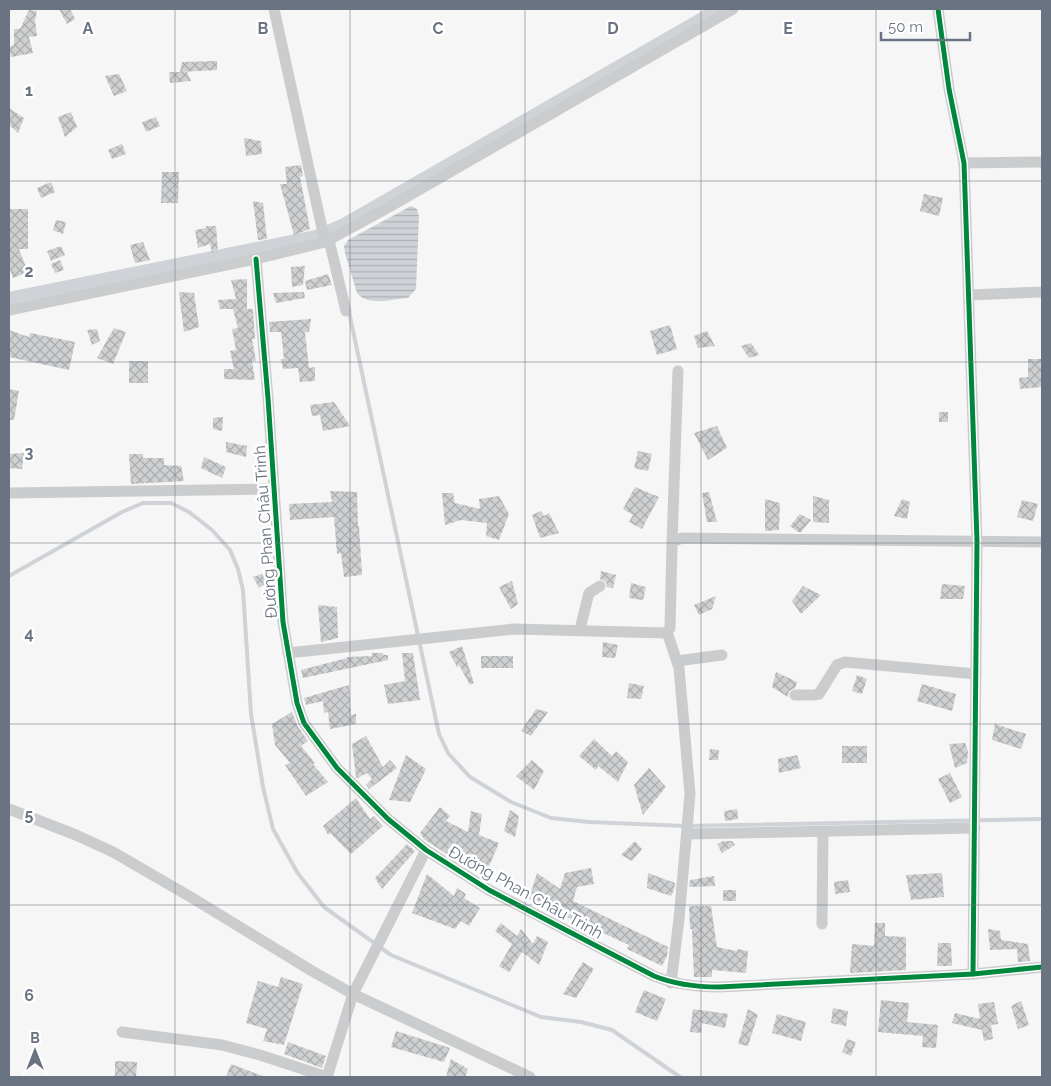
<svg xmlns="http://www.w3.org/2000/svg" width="1051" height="1086" viewBox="0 0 1051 1086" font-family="Raleway,sans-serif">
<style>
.water{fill:url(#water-rules)}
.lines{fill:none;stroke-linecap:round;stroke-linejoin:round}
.stream{stroke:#cfd3d7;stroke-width:4}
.canal{stroke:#cfd3d7;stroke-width:12}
.building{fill:url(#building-cross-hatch)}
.minor{stroke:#cbcccd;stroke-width:11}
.cycleway-casing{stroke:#fff;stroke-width:8}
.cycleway{stroke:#00873e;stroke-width:5}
.grid{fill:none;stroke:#6a7382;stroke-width:1;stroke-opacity:0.55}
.labels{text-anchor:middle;stroke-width:5;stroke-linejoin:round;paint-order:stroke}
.street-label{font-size:16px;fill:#6a7382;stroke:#fff}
.grid-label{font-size:16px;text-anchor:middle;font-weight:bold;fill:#6a7382;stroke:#fff;stroke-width:5;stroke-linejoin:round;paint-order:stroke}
</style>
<defs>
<pattern id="water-rules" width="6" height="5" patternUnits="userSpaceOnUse" patternTransform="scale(1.25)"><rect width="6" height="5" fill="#cfd3d7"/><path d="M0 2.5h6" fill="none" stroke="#acb0b4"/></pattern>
<pattern id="building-cross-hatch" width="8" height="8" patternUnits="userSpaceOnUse" patternTransform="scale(1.25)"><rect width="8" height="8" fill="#cfd0d1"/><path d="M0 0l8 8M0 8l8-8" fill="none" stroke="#acadaf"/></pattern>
</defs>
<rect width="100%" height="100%" fill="#f6f6f6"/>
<path class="water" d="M411 206 417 209 419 216 416 289 408 298C391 299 369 307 357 293L345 253 344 246 348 240Z"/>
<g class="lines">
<g class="stream">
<polyline points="349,312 439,734 448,753 470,777 511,802 551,818 589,822 685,826 1042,819"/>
<polyline points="9,576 122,512 143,503 171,503 189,512 212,530 230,550 238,569 243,590 251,714 263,787 273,829 297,872 324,907 391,955 541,1017 581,1022 612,1030 680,1077"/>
</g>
<polyline class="canal" points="9,298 316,236 344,224 718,9"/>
</g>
<g class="building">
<polygon points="59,9 70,9 75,19 67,24"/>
<polygon points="29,10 37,11 35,20 37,36 29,37 33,53 11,57 9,47 14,45 14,29 20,29"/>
<polygon points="217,61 217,70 180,72 182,62"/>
<polygon points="169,72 187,72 191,81 170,83"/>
<polygon points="119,74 127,91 114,96 105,76"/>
<polygon points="9,108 24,118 18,133 9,125"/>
<polygon points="71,112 77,127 65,137 58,117"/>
<polygon points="156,117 160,126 146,132 142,122"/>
<polygon points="244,138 261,141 262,154 246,156"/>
<polygon points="122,144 126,154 112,159 108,150"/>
<polygon points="301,165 303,176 300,177 310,229 294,235 280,184 287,184 285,167"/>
<polygon points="162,172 179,172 178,203 161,203"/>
<polygon points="51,182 55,192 41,198 37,188"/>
<polygon points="924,194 943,198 939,216 920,211"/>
<polygon points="253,201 263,203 267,239 258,240"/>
<polygon points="9,209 28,209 28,249 19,249 28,272 13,278 9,267"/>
<polygon points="56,220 66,222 63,234 53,230"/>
<polygon points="206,226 216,226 218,252 212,253 210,244 198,248 195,230 206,228"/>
<polygon points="143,242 150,260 135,263 130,245"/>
<polygon points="61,246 65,255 51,261 47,251"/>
<polygon points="60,260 64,270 55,273 51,264"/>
<polygon points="305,266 303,285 292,287 291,267"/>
<polygon points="328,274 332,285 307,290 305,281"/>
<polygon points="247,279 247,309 253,309 255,339 252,339 256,361 252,361 255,380 224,379 224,369 234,369 230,351 236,350 232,329 238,328 233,309 220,309 218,300 236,299 231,280"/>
<polygon points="179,292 194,293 199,327 184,332"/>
<polygon points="304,292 305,298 276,303 273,293"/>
<polygon points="311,319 309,332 305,332 309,368 315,367 315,381 300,382 298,368 283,369 281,359 284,359 281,332 270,332 269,322"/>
<polygon points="670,325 677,349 657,355 650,331"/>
<polygon points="114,328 126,332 113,364 97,358"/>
<polygon points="97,329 100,341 92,345 87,330"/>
<polygon points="9,330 29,337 30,333 75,342 69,370 9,357"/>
<polygon points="707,331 715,346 698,348 694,336"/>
<polygon points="751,343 759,355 749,358 741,346"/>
<polygon points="1028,359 1041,359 1042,387 1020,389 1019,378 1028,377"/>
<rect x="129" y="361" width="19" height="22"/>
<polygon points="9,389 19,391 14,420 9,420"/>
<polygon points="334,402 350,426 323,431 320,415 312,416 310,405"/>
<rect x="939" y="412" width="9" height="10"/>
<polygon points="223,417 222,431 213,429 213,418"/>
<polygon points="717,426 727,448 708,460 694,433"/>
<polygon points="226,442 247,446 246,457 226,452"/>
<polygon points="638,451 652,454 648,471 634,468"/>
<polygon points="24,453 22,469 9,468 9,454"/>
<polygon points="129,454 143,454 143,458 164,458 164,465 181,466 184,481 131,484"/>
<polygon points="204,457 226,467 222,478 201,468"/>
<polygon points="635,487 659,497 642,529 629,522 633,515 623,509"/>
<polygon points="330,491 357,492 358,526 359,526 362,575 344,577 341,553 337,554 334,517 290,520 289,504 332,502"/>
<polygon points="709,492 717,522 707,522 702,493"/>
<polygon points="442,493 453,493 455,503 480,509 479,499 499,496 509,514 499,540 486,536 487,523 461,520 445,525"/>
<polygon points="813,496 829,500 829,523 813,522"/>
<polygon points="765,499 780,503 779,530 765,531"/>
<polygon points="902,499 910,502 907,519 894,516"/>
<polygon points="1022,500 1038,504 1033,521 1017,517"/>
<polygon points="541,511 544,516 549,513 559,533 540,538 532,515"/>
<polygon points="800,514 811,520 801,532 798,532 790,526"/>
<polygon points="270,571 270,581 259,588 253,577"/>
<polygon points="601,571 616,575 613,588 607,587 606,582 600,579"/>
<polygon points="512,581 518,604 511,609 499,587"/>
<polygon points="631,583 646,587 643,600 629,598"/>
<polygon points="942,584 965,586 963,599 940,599"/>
<polygon points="803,586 821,595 801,614 792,601"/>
<polygon points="716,596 712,609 699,615 694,605"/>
<polygon points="318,605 337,607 338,638 321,642"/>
<polygon points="603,642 618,645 615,658 602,657"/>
<polygon points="462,646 474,683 470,685 459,665 457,667 449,652"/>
<polygon points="372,653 383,653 383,655 388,655 388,660 303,678 301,670 347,658 347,657 372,656"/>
<polygon points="402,653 413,653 420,700 388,704 384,685 405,681"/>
<rect x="481" y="656" width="32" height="12"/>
<polygon points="776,672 797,682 795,688 789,691 788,697 772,687"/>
<polygon points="857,675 867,679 862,694 852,691"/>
<polygon points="629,683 644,686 641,699 627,698"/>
<polygon points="922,684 956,694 952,711 917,701"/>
<polygon points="349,685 351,715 356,714 356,724 330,729 328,712 324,713 323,701 306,705 304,698"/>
<polygon points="536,709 548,712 531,736 521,731"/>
<polygon points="292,712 298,727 308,741 301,746 315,763 313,764 328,782 306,796 285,765 290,763 275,745 272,724"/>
<polygon points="995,724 1026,734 1021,749 992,740"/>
<polygon points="366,736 383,767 390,760 397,768 369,789 366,785 372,779 367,773 358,778 356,777 352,744"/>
<polygon points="594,739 612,756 616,751 628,762 618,782 598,766 596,770 579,756"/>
<polygon points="965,743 968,751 967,763 955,768 949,744"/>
<rect x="842" y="746" width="25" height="17"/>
<polygon points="710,749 719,750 718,760 709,760"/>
<polygon points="406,755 426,769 410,802 389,800"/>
<polygon points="797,755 801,768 779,773 778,759"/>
<polygon points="532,760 544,771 534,790 516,776"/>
<polygon points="649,768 666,787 643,815 634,785"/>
<polygon points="950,773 962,797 950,803 938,779"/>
<polygon points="356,798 370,819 374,816 383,826 351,854 330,833 328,835 323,826"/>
<polygon points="440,807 450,816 446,821 468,832 471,811 482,814 479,835 499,843 487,871 448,855 424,839 420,833"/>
<polygon points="737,809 738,819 725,821 724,811"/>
<polygon points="510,810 519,816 515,837 504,831"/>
<polygon points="635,841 642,849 632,861 621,855"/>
<polygon points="723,841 732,841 735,845 722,853 717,844"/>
<polygon points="407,844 415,851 382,889 375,878"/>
<polygon points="591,868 594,884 577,887 573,901 668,947 667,956 662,966 627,949 629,945 575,920 553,913 555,907 529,899 537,873 560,889 565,873"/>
<polygon points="648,873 675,883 674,890 671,896 647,888"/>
<polygon points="942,873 944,897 911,900 906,875"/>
<polygon points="427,874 454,896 457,888 466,894 464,898 480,908 469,926 461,921 455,929 412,913"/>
<polygon points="714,876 715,886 689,887 690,880"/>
<polygon points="848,880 850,892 835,894 834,882"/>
<rect x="723" y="890" width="13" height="11"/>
<polygon points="689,906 711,906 717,947 737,951 737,949 748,951 746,973 712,970 712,977 694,977 692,929 690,929"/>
<polygon points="501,923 517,936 521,929 533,944 537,936 548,942 539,965 522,952 509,972 499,966 512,944 495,931"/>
<polygon points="875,923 885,923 885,936 906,937 906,970 850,973 852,944 874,946"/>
<polygon points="988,929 1000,931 1001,940 1028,944 1030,961 1018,962 1017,949 990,950"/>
<polygon points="938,943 951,943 952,966 937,966"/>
<polygon points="583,962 594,969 576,998 563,994"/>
<polygon points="281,977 303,984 284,1045 263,1041 267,1029 246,1023 258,981 278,987"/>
<polygon points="644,990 666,999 657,1021 635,1012"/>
<polygon points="881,1000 909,1003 907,1022 938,1025 936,1048 922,1047 923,1036 878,1032"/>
<polygon points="1021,1001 1029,1025 1018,1029 1011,1006"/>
<polygon points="994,1002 998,1024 991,1025 993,1039 984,1041 982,1030 952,1023 955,1013 980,1019 978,1004"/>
<polygon points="833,1008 848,1011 846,1026 831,1023"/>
<polygon points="693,1009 728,1014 725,1028 702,1023 701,1033 690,1032"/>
<polygon points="748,1009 758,1015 748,1046 738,1044"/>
<polygon points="777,1014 806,1022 801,1041 772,1033"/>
<polygon points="396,1031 450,1048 444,1062 391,1047"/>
<polygon points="847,1039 856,1042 851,1056 842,1052"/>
<polygon points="288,1042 326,1056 322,1068 284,1054"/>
<polygon points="451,1059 468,1069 465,1077 446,1077"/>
<polygon points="115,1061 137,1062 136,1077 115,1077"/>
<polygon points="231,1064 263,1076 263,1077 226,1077"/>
</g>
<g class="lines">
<g class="minor">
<polyline points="274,9 325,242"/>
<polyline points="938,9 949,89 964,163 977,541 973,974"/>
<polyline points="964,163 1042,162"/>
<polyline points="329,240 346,311"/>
<path d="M256 259 268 398 283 622 297 703 304 723 337 768 388 819 426 850 489 890 654 976C676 985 696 987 719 987L973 974 1042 967"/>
<polyline points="969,295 1042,292"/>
<polyline points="9,310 256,259 325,242 391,206 733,9"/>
<polyline points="9,493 274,489"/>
<polyline points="672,543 678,371"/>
<polyline points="580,629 589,593 600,586"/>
<polyline points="667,632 679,668 690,794 679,919 671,983"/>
<polyline points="288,653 514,629 666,633 670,628 672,545 674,541 682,538 1042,542"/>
<polyline points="677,661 722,655"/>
<polyline points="795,695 814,695 819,694 837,665 845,662 976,674"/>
<polyline points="9,809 76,835 113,852 194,899 312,971 353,994 530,1077"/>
<polyline points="687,834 975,828"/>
<polyline points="822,924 823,831"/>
<polyline points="122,1032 222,1045 260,1055 327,1077"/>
<polyline points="327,1077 353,994 426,850"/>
</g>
<defs>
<g id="cycleway">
<polyline points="938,9 949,89 964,163 977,541 973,974"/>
<path d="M256 259 268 398 283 622 297 703 304 723 337 768 388 819 426 850 489 890 654 976C676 985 696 987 719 987L973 974 1042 967"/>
</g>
</defs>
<use href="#cycleway" class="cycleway-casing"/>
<use href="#cycleway" class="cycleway"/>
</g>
<path class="grid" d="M175 9V1077M350 9V1077M525 9V1077M701 9V1077M876 9V1077M9 181H1042M9 362H1042M9 543H1042M9 724H1042M9 905H1042"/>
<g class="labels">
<g class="street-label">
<text transform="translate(265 532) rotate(-94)" y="6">Đường Phan Châu Trinh</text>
<text transform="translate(526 892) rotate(29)" y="6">Đường Phan Châu Trinh</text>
</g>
</g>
<g class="grid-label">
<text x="88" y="34">A</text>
<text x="263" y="34">B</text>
<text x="438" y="34">C</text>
<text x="613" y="34">D</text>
<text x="788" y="34">E</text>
<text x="29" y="96">1</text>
<text x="29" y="277">2</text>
<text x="29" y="458">3</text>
<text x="29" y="639">4</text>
<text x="29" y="820">5</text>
<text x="29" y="1001">6</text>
</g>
<rect width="1051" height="1086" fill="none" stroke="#6a7382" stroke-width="20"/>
<g transform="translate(35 1051)" stroke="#ffffff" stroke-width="4" paint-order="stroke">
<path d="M0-4L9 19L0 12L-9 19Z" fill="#6a7382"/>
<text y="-8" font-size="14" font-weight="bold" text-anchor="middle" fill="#6a7382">B</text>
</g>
<path d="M881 32v8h89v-8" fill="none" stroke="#6a7382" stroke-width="2.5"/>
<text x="888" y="32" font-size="15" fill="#6a7382" stroke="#ffffff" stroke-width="4" paint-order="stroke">50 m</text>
</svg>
